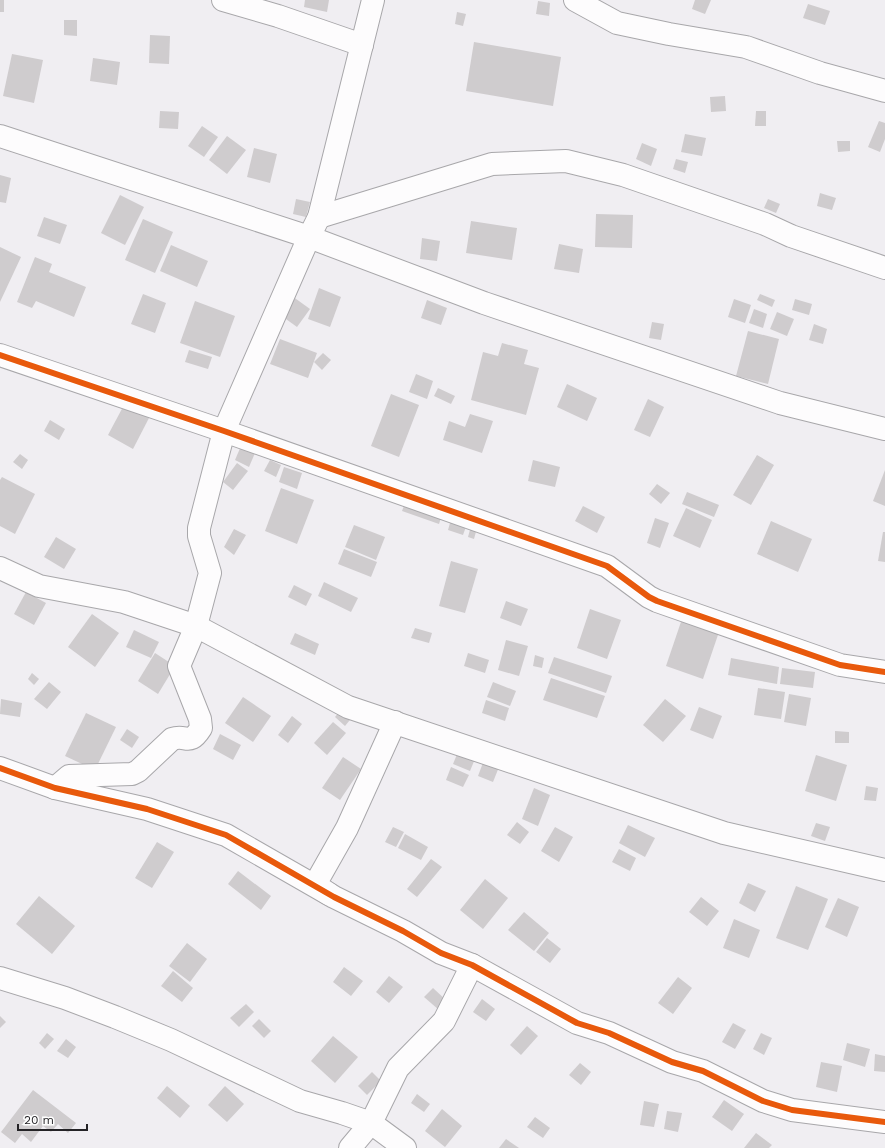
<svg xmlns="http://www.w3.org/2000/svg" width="885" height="1148" viewBox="0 0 885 1148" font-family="'Work Sans',sans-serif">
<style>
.building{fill:#cfccce}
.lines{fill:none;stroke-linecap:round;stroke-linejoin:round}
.street-casing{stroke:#a8a7aa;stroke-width:24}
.street{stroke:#fdfcfd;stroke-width:22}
.cycleway-casing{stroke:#fff;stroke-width:8}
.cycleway{stroke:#e8590c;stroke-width:6}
</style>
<rect width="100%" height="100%" fill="#f0eef2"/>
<g class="building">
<rect x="0" y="0" width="4" height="12"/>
<polygon points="305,0 329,0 327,12 304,7"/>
<polygon points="695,0 711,0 705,14 692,9"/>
<polygon points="538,1 550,3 549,16 536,14"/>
<polygon points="808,4 830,11 825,25 803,18"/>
<polygon points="457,12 466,14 463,26 455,24"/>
<polygon points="64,20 77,20 77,36 64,35"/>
<polygon points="150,35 170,36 169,64 149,63"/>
<polygon points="474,42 561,57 553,106 466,91"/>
<polygon points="12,54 43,60 34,103 3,96"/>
<polygon points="93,58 120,62 117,85 90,81"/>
<polygon points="725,96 726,111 711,112 710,97"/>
<polygon points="160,111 179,112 178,129 159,128"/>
<polygon points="756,111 766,111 766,126 755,126"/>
<polygon points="879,121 885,123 885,139 880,152 868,147"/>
<polygon points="202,126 218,137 204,157 188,146"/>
<polygon points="685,134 706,138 702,156 681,152"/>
<polygon points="227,136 246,150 227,174 209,160"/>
<polygon points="837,141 850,141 850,151 838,152"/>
<polygon points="642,143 657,149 651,166 636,159"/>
<polygon points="254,148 277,154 270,183 247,177"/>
<polygon points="676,159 688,162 685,173 673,169"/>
<polygon points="0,175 11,178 6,203 0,202"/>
<polygon points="820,193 836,198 832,210 817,206"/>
<polygon points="120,195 144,207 125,245 101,233"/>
<polygon points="296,199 310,202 306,217 293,214"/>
<polygon points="768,199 780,204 776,213 764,208"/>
<polygon points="596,214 633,215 632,248 595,247"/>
<polygon points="44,217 67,225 60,244 37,236"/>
<polygon points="143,219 173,232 155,273 125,260"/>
<polygon points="471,221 517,228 512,260 466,253"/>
<polygon points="422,238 440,241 437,261 420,259"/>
<polygon points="559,244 583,249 579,273 554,269"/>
<polygon points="171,245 208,261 197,287 160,271"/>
<polygon points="0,247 21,257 0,302"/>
<polygon points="35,257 52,264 49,272 86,287 74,317 36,301 32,308 17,302"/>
<polygon points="319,288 341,297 330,327 308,319"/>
<polygon points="143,294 166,303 155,333 131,324"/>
<polygon points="760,294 775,300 772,307 757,300"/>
<polygon points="292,296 310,309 297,327 279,314"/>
<polygon points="734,299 751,305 745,323 728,317"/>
<polygon points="795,299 812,304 809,315 792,310"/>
<polygon points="427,300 447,308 441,325 421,318"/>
<polygon points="195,301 235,316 220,357 180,343"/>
<polygon points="754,309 767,314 763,328 749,323"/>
<polygon points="777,312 794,319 787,336 770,329"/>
<polygon points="652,322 664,324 661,340 649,338"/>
<polygon points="814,324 827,329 823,344 809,340"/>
<polygon points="748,331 779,339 768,384 736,376"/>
<polygon points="280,339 317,353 308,378 270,364"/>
<polygon points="502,343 528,350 524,364 539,368 526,415 471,400 483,352 498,356"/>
<polygon points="189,350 212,357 208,369 185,362"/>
<polygon points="323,353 331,360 322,370 314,362"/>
<polygon points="416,374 433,381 427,399 409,392"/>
<polygon points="567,384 597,398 587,421 557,407"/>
<polygon points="438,388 455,396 451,404 434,396"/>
<polygon points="391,394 419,405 399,457 371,446"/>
<polygon points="648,399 664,407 650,437 634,430"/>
<polygon points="124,405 149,418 133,449 108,435"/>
<polygon points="470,414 493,421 482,453 443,440 449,421 465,427"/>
<polygon points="50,420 65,429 59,440 44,431"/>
<polygon points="241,446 255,453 249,467 235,460"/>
<polygon points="20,454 28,460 22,469 13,462"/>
<polygon points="757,455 774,465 751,505 733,495"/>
<polygon points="270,460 281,465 276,477 264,471"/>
<polygon points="533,460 560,467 555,487 528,481"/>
<polygon points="237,463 248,471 233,490 223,482"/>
<polygon points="284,467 302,473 297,489 279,482"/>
<polygon points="885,470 885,506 873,501"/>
<polygon points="2,477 35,494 15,534 0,526 0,480"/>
<polygon points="657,484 670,493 661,504 649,494"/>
<polygon points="281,488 314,500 297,544 265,531"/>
<polygon points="687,492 719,505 714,517 682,504"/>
<polygon points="407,498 443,511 439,524 402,511"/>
<polygon points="583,506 605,517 597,533 575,521"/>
<polygon points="686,508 712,520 700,548 673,536"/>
<polygon points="452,516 468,521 463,535 448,530"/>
<polygon points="655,518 669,523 660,548 647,543"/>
<polygon points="771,521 812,539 798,572 757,554"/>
<polygon points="354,525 385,537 376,560 345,547"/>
<polygon points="471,526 477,528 474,539 468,537"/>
<polygon points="234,529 246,535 234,555 224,547"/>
<polygon points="883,532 885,532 885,562 878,561"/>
<polygon points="56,537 76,549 64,569 44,557"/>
<polygon points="344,549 377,562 371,577 338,564"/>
<polygon points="451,561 478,569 465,613 439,606"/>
<polygon points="324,582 358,598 351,612 318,596"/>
<polygon points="294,585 312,594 306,606 288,597"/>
<polygon points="26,592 46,603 34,625 14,614"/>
<polygon points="506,601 528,609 521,626 500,618"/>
<polygon points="590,609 621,620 607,659 577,648"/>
<polygon points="684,613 721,626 703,679 666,666"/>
<polygon points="92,614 119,633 95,667 68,647"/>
<polygon points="415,628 432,633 429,643 411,638"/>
<polygon points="134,630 159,642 151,658 126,647"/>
<polygon points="295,633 319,644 315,655 290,644"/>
<polygon points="506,640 528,646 519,676 498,670"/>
<polygon points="155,653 175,666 158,694 138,681"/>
<polygon points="468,653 489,660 485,673 464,666"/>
<polygon points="535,655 544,658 542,668 533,666"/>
<polygon points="554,657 612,676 606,693 548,673"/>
<polygon points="731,658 779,667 777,684 728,675"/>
<polygon points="782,668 815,672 813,688 780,684"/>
<polygon points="32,673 39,679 34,685 28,679"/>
<polygon points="551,678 605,696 597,718 543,700"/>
<polygon points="49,682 61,692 47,709 34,699"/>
<polygon points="493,682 516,691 510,706 487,697"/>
<polygon points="758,688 785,692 781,719 754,715"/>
<polygon points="789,694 811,698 806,726 784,722"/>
<polygon points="243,697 271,716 253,742 225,723"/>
<polygon points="1,699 22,703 20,717 0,714"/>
<polygon points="665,699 686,716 663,742 643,725"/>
<polygon points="486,700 509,708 505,721 482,713"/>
<polygon points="344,706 354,715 345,726 335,717"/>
<polygon points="699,707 722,716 713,739 690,730"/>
<polygon points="86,713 116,727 95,770 65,756"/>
<polygon points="292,716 302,724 288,743 278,735"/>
<polygon points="333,722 346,733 327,755 314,743"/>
<polygon points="127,729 139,737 132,748 120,740"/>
<polygon points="835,731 849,732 849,743 835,743"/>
<polygon points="220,734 241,745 233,760 213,749"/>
<polygon points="460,747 477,754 470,771 453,764"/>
<polygon points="816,755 847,765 836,801 805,791"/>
<polygon points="343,757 361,769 340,800 322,788"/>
<polygon points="484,760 499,767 493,782 478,776"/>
<polygon points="451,767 469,775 463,787 446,780"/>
<polygon points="866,786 878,788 876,801 864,800"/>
<polygon points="534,788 550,795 538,826 522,819"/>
<polygon points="517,822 529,832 520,844 507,835"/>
<polygon points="816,823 830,827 825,841 811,836"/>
<polygon points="628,825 655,838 645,857 619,843"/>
<polygon points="393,827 404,832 396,847 385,842"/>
<polygon points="555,827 573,837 559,862 541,851"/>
<polygon points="405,834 428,847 421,860 398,848"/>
<polygon points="157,842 174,852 152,888 135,878"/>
<polygon points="619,849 636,858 630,871 612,862"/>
<polygon points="431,859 442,867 417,897 407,889"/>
<polygon points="238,871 271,896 261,910 228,884"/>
<polygon points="485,879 508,898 483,929 460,910"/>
<polygon points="748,883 766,891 755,912 739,903"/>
<polygon points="796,886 828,899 808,950 776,938"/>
<polygon points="39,896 75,926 52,954 16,924"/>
<polygon points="701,897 719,911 707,926 689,912"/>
<polygon points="838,898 859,907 847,937 825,927"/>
<polygon points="524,912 549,933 534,951 508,930"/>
<polygon points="734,919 760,930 749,958 723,948"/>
<polygon points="547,938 561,949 550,963 536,952"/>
<polygon points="187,943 207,959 190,982 169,966"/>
<polygon points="344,967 363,981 351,996 333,982"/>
<polygon points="173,971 193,988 182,1002 161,986"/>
<polygon points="389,976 403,987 389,1003 376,992"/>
<polygon points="678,977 692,988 673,1014 658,1003"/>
<polygon points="433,988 447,1001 439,1010 424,997"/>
<polygon points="482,999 495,1009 486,1021 473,1012"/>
<polygon points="246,1004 254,1012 239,1027 230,1018"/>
<polygon points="0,1016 6,1022 0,1028"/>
<polygon points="259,1019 271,1031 264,1038 252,1026"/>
<polygon points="733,1023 746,1030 735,1049 722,1042"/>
<polygon points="527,1026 538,1036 521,1055 510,1045"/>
<polygon points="47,1033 54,1039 45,1049 39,1043"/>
<polygon points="761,1033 772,1038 764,1055 753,1049"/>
<polygon points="333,1036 358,1057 335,1083 311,1061"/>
<polygon points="66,1039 76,1047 68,1058 57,1051"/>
<polygon points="847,1043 870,1049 865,1067 843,1060"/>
<polygon points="875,1054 885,1056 885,1072 874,1071"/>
<polygon points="821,1062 842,1066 837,1092 816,1087"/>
<polygon points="580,1063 591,1072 581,1085 569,1075"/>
<polygon points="372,1072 381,1081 367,1095 358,1086"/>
<polygon points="167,1086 190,1106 180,1118 157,1098"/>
<polygon points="225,1086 244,1104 227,1122 208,1105"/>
<polygon points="33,1090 76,1123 68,1133 58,1124 51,1132 43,1126 31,1142 22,1134 15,1143 1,1132"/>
<polygon points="417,1094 430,1104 424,1112 411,1103"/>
<polygon points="724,1100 744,1114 732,1131 712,1117"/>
<polygon points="644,1101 659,1104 654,1127 640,1125"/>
<polygon points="442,1109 462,1126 445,1147 425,1131"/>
<polygon points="667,1111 682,1113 678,1132 664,1129"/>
<polygon points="535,1117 550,1128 543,1138 527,1127"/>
<polygon points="756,1133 772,1145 769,1148 744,1148"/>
<polygon points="506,1139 519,1148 499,1148"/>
</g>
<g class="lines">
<defs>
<g id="street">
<polyline points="223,0 278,16 362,45"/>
<polyline points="575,0 617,23 669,34 746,47 820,73 885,91"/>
<polyline points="0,136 309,237 484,303 780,403 885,429"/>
<polyline points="319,217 492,164 566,161 623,175 765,224 791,236 885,268"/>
<polyline points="0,355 224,431 607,566 649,597 657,601 840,665 885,672"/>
<polyline points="0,568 39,586 124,602 196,626 348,707 724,833 885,870"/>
<polyline points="0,768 55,788 147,809 226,835 334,897 403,931 441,953 472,965 577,1023 609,1033 672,1062 703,1071 763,1101 792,1110 885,1122"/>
<path d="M55 788 69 776 132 774 138 771 172 739C187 734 189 747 201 728L200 719 179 666 196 626 210 573 199 536V528L224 431 309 237 319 217 373 0"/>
<polyline points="329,894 317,886 317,881 347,828 395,722"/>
<polyline points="0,978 65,998 115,1017 171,1040 300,1101 342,1113 371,1123 405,1148"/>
<polyline points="350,1148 371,1123 398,1068 444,1021 472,965"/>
</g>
</defs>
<use href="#street" class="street-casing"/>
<use href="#street" class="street"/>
<defs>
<g id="cycleway">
<polyline points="0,355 224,431 607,566 649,597 657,601 840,665 885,672"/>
<polyline points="0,768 55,788 147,809 226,835 334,897 403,931 441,953 472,965 577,1023 609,1033 672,1062 703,1071 763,1101 792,1110 885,1122"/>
</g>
</defs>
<use href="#cycleway" class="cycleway-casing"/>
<use href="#cycleway" class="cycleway"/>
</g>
<path d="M18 1124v6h69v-6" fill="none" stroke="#242326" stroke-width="2"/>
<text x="24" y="1124" font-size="12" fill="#242326" stroke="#ffffff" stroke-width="3" paint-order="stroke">20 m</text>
</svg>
